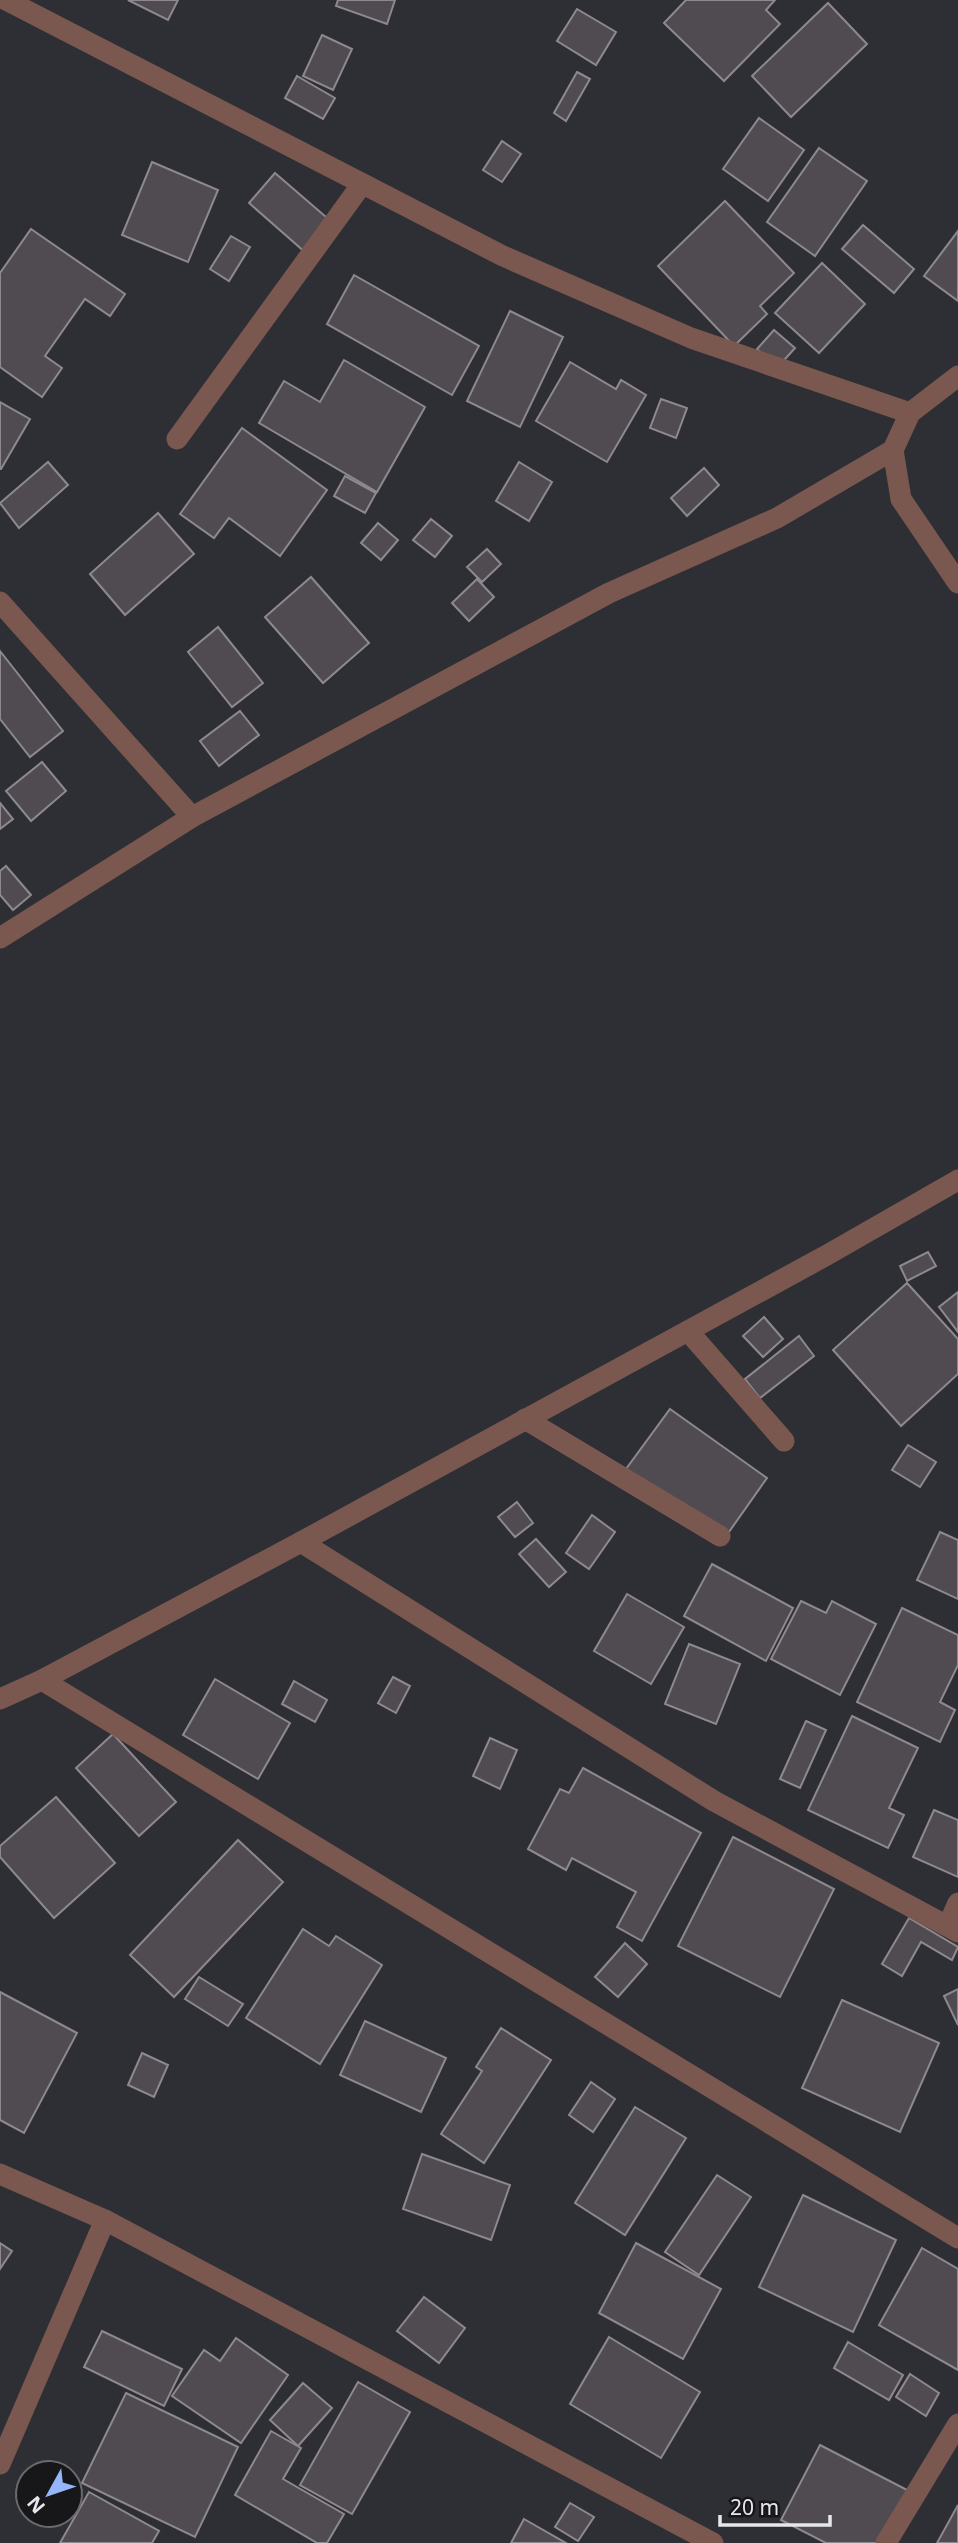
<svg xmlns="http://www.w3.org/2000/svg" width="958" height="2543" viewBox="0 0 958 2543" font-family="'Noto Sans',sans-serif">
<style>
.building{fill:#4f4b50;stroke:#8e898e;stroke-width:2}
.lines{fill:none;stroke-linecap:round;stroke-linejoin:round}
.minor{stroke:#7a584f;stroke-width:21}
</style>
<rect width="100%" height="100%" fill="#2e2f34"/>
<g class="building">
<polygon points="128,0 178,0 168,20"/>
<polygon points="338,0 395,0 387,24 336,6"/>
<polygon points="686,0 775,0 766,10 780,24 724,81 664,23"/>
<polygon points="828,3 867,44 791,117 752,76"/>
<polygon points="577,9 616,32 596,65 557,41"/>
<polygon points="322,35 352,49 333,90 303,76"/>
<polygon points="577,72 590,79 566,121 554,113"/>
<polygon points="297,76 335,98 323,119 285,98"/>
<polygon points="759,118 804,150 768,201 723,169"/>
<polygon points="502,141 521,154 502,182 483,170"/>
<polygon points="819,148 867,181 815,256 767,222"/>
<polygon points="152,162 218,190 188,262 122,235"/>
<polygon points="275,173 333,223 306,253 249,203"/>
<polygon points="725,201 794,273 760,306 767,314 734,346 658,266"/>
<polygon points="863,225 914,269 894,293 842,249"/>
<polygon points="31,229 125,294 110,316 85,299 45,356 62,368 42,397 0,367 0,273"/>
<polygon points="958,231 958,301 924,276"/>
<polygon points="231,236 250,247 229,281 210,269"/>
<polygon points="822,263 865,304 819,353 775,313"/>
<polygon points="354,275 479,346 452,395 327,324"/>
<polygon points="510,311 563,337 520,427 467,401"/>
<polygon points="774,330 795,348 777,368 757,349"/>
<polygon points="344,360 425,407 377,492 259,423 284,381 320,402"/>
<polygon points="570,362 616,389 621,380 646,395 607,462 536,421"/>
<polygon points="661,399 687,408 676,438 650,428"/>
<polygon points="0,402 30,419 1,469 0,469"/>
<polygon points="242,428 327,490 280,556 229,518 214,538 180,514"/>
<polygon points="48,462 68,485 19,528 0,503"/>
<polygon points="519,462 552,482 529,521 496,501"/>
<polygon points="704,468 719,485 687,516 671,498"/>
<polygon points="345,476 376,493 365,513 334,496"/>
<polygon points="158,513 194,554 125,615 90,574"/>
<polygon points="431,519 452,536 435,557 413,540"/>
<polygon points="378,523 398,540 381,560 361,543"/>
<polygon points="487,549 501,564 482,582 467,567"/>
<polygon points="311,577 369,643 323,683 265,617"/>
<polygon points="477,579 494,597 469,621 452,603"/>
<polygon points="218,627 263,683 232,707 188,652"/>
<polygon points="0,651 63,731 30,757 0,719"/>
<polygon points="240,711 259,735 219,766 200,741"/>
<polygon points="42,762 66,791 31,821 6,791"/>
<polygon points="0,803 13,819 0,829"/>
<polygon points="6,866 31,895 13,910 0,895 0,871"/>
<polygon points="928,1252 936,1266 907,1281 900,1266"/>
<polygon points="907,1283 958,1339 958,1374 901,1426 833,1350"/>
<polygon points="958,1292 958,1332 939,1307"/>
<polygon points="764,1317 783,1339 763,1357 743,1336"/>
<polygon points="799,1336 814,1356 760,1398 745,1379"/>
<polygon points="670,1409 767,1478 724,1539 626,1469"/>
<polygon points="908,1445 936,1462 920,1487 892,1470"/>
<polygon points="517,1502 533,1523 515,1537 498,1517"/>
<polygon points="592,1515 615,1532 589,1569 566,1553"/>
<polygon points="940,1532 958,1540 958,1599 917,1580"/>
<polygon points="536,1539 566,1572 549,1587 519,1554"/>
<polygon points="712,1564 793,1608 766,1661 684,1616"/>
<polygon points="627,1594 684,1627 651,1684 594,1651"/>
<polygon points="801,1601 826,1613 832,1601 876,1624 840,1695 771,1659"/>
<polygon points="902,1608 958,1635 958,1665 940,1702 955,1710 940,1742 857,1702"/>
<polygon points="689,1644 740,1664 716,1724 665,1704"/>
<polygon points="393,1677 410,1686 396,1713 378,1703"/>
<polygon points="215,1679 290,1723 258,1779 183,1735"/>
<polygon points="294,1681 327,1700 315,1722 282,1704"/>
<polygon points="852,1716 918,1748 889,1808 904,1815 888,1848 808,1810"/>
<polygon points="806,1721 826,1730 800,1788 780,1779"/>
<polygon points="113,1734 176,1802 139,1836 76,1768"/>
<polygon points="490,1738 517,1750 500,1789 473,1776"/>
<polygon points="583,1768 701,1833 642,1941 617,1927 636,1892 572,1858 566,1870 528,1849 560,1789 569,1793"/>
<polygon points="56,1797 115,1863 54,1918 0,1857 0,1846"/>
<polygon points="934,1810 958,1820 958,1877 913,1857"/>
<polygon points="733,1837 834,1889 780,1997 678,1946"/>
<polygon points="238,1840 283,1882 174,1997 130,1955"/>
<polygon points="909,1918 958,1947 952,1960 921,1942 902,1976 882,1964"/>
<polygon points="303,1929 329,1946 336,1936 382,1965 320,2064 246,2018"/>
<polygon points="625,1943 647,1964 618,1997 595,1977"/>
<polygon points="199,1977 243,2004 228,2026 185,1999"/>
<polygon points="958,1989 958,2025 944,1996"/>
<polygon points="0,1992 77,2033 24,2133 0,2120"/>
<polygon points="842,2000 939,2043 900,2132 802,2088"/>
<polygon points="365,2021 446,2058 421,2112 340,2075"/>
<polygon points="501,2028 551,2060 484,2163 441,2134 482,2071 476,2067"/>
<polygon points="142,2053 168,2065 154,2097 128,2085"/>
<polygon points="591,2082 615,2099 593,2132 569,2115"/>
<polygon points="635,2107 686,2138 625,2235 575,2203"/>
<polygon points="422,2154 510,2185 491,2240 403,2209"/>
<polygon points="717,2175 751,2197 699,2275 665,2252"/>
<polygon points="803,2195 896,2240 853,2332 759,2287"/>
<polygon points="0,2243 12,2251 0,2269"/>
<polygon points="636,2243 721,2289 683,2359 599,2313"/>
<polygon points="922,2248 958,2269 958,2370 879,2325"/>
<polygon points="424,2297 465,2328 439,2363 397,2331"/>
<polygon points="102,2331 182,2369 164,2406 84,2367"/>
<polygon points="609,2337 700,2392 661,2458 570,2404"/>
<polygon points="236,2338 288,2375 241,2443 172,2396 204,2350 220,2361"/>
<polygon points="848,2342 903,2375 889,2400 834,2368"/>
<polygon points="910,2374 939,2393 926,2416 896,2397"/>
<polygon points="358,2382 410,2412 352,2514 300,2485"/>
<polygon points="303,2383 332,2408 298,2446 270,2420"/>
<polygon points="126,2393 238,2447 195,2537 82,2483"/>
<polygon points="271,2431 301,2448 283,2479 344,2514 327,2543 317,2543 235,2495"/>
<polygon points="820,2445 909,2491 882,2543 826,2543 781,2520"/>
<polygon points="89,2492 159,2531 152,2543 60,2543"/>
<polygon points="570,2503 594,2517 578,2541 555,2527"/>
<polygon points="958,2505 958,2543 937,2543"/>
<polygon points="524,2519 566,2543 511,2543"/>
</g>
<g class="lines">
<g class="minor">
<polyline points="6,0 503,256 691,338 910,413"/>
<polyline points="958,376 910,413 893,450 901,499 958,583"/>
<polyline points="177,439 362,184"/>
<polyline points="0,602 192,817"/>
<polyline points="0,938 192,817 609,593 777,518 893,450"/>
<polyline points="958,1180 827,1255 301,1542 714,1801 958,1932"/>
<polyline points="688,1331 784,1441"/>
<polyline points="525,1419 720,1536"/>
<polyline points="301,1542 42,1680 958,2238"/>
<polyline points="0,1699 42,1680"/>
<polyline points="948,1926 958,1903"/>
<polyline points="0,2174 105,2220 713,2543"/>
<polyline points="0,2464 105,2220"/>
<polyline points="886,2543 958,2424"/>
</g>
</g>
<g transform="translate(49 2494) rotate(230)"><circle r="33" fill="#17171a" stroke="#6a6a6e" stroke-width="2"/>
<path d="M0-5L12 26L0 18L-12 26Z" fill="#95b6fd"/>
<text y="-10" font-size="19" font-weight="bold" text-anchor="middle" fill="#e7e7eb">N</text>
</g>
<path d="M720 2515v10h110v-10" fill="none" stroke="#e7e7eb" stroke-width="3.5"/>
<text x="730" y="2515" font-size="21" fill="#e7e7eb" stroke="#17171a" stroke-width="5" paint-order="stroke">20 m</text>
</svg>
